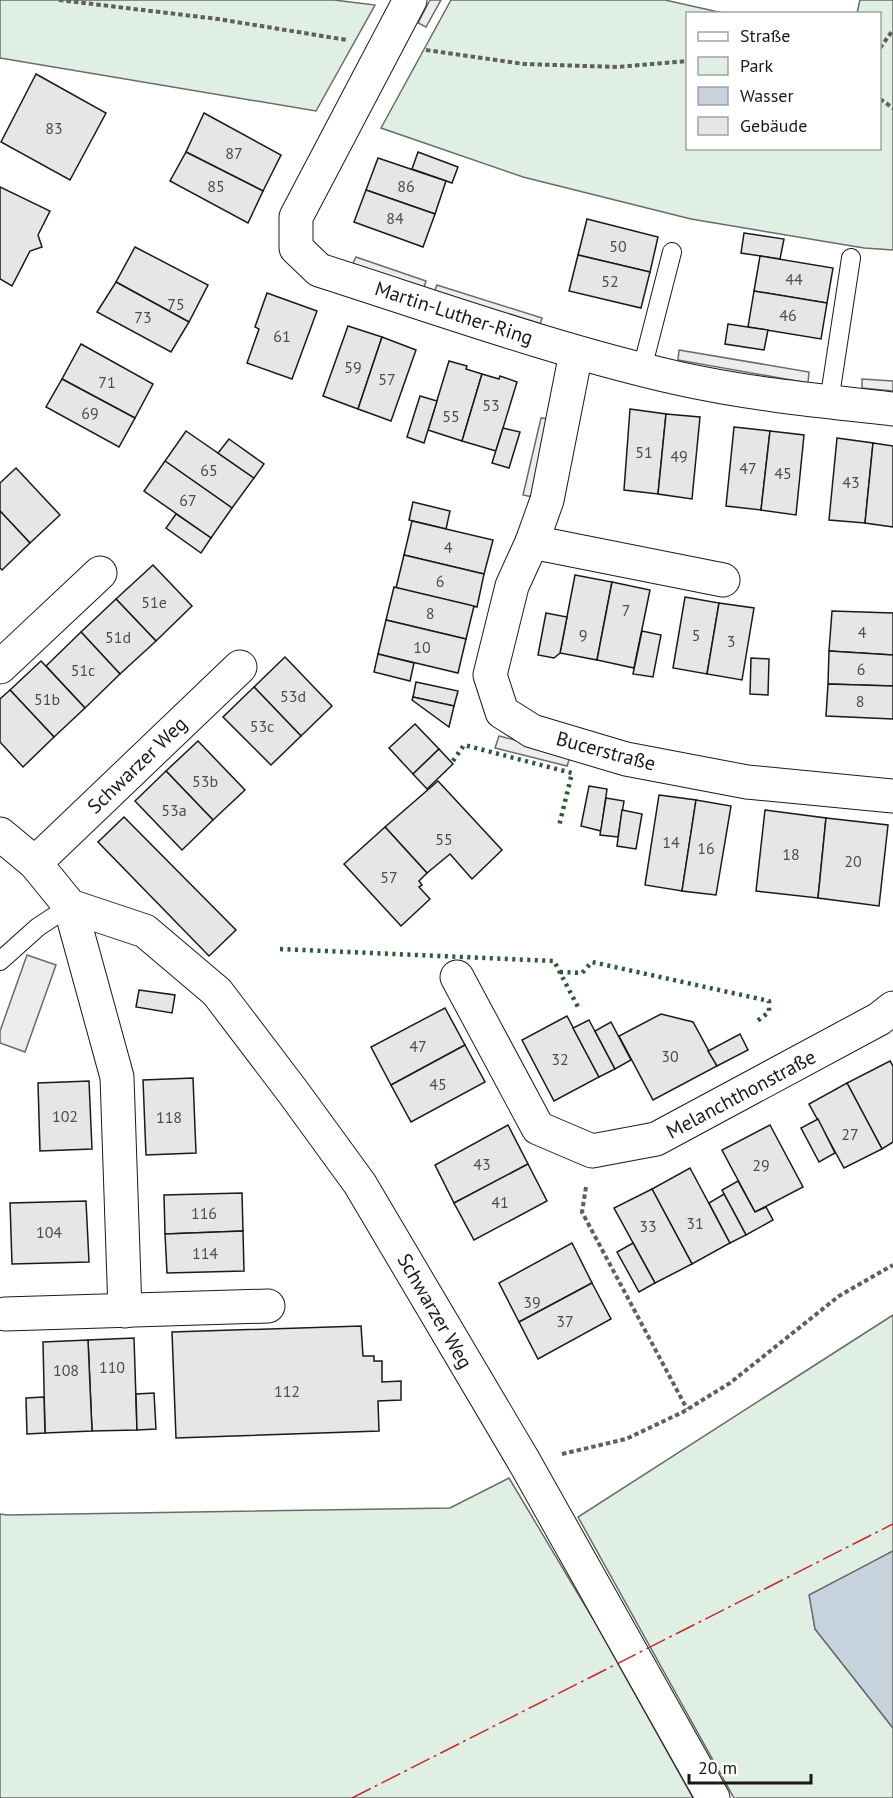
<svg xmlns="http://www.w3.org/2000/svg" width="893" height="1798" viewBox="0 0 893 1798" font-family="'PT Sans',sans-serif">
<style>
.green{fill:#e0efe3;stroke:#6a6a6a;stroke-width:1.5}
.parking{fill:#ededed;stroke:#6a6a6a;stroke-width:1.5}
.water{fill:#c6d2dc;stroke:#6a6a6a;stroke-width:1.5}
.building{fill:#e6e6e6;stroke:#1a1a1a;stroke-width:1.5}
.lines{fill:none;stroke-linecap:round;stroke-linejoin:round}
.service-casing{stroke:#1a1a1a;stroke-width:20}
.minor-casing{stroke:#1a1a1a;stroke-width:35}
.path{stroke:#5f5f5f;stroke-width:4;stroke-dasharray:4.5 3;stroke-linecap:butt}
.service{stroke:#fff;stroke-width:18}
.minor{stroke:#fff;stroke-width:33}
.hedge{stroke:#2b5a34;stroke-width:4.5;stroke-dasharray:3 4.5;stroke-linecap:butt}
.power{stroke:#c62828;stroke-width:1.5;stroke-dasharray:21 4.5 3 4.5;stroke-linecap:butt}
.labels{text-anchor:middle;stroke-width:4.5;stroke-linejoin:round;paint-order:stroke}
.number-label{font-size:16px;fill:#4d4d4d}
.street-label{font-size:20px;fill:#1a1a1a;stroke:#fff}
</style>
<rect width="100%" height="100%" fill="#fff"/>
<g class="green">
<polygon points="0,0 334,0 375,5 316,111 0,58"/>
<polygon points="451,0 665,0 723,13 688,14 688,148 880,148 880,14 857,13 860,0 893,0 893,250 864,248 691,219 523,177 381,128"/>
<polygon points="893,1315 893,1551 810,1596 815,1629 893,1728 893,1798 734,1798 578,1517"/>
<polygon points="509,1478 593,1619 693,1798 0,1798 0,1514 7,1515 450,1508"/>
</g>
<g class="parking">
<polygon points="430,0 441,0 426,27 418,23"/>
<polygon points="356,257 426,281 423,291 352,265"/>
<polygon points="437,285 542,318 539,328 433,295"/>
<polygon points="679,350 809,372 808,383 678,360"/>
<polygon points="862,379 893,381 893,391 862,388"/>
<polygon points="541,418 550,419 533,497 523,495"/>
<polygon points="499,736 571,754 567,766 495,748"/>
<polygon points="27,955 56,965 25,1052 0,1043 0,1031"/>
</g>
<polygon class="water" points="893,1551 893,1728 815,1629 809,1595"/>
<g class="building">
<polygon points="36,74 106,113 70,180 1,142"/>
<polygon points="204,113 281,155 263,191 186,152"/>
<polygon points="186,152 263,191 248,223 170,181"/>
<polygon points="418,152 458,167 452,183 412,169"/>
<polygon points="378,158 446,181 435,214 366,190"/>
<polygon points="0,187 50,211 38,235 42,247 30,251 12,286 0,279"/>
<polygon points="366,190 435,214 423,247 354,222"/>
<polygon points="587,219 658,237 650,272 578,255"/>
<polygon points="744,233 784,239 780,259 741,253"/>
<polygon points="135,247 208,285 189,322 116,282"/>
<polygon points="578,255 650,272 641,308 569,291"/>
<polygon points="760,256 833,268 827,303 754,291"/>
<polygon points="116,282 189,322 171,352 97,312"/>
<polygon points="754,291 827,303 821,339 748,327"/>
<polygon points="267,293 317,311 292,379 247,363 259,329 255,327"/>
<polygon points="728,324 768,330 764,350 725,344"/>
<polygon points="348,326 382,337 358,409 323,396"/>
<polygon points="382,337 416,350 391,421 358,409"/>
<polygon points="81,344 153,384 135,418 62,379"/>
<polygon points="449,361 467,366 466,369 482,374 462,441 428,430"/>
<polygon points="482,374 499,379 500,376 517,382 496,451 462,441"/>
<polygon points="62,379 135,418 119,447 46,407"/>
<polygon points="420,396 437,401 424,443 407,437"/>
<polygon points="630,409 666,414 658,494 624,490"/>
<polygon points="666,414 700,417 692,499 658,494"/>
<polygon points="734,427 770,431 761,510 726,506"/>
<polygon points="503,428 520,432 509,468 492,463"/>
<polygon points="186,431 254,478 232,508 165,461"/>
<polygon points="770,431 804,435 796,515 761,510"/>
<polygon points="837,438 873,443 865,523 829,520"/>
<polygon points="229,439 264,464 254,478 218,453"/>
<polygon points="873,443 893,446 893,527 865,523"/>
<polygon points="165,461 232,508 211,538 144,491"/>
<polygon points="16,468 60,515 30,543 0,511 0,483"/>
<polygon points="413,502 450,511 446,529 409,520"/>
<polygon points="0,511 30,543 2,570 0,568"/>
<polygon points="176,514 211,538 201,553 166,528"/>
<polygon points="412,521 493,540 484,574 404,555"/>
<polygon points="404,555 484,574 477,607 396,588"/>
<polygon points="153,565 192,606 156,641 116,599"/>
<polygon points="575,575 612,582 597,660 560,653"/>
<polygon points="612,582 650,590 634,668 597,660"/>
<polygon points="394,587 474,606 466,639 386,620"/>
<polygon points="685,597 719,603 707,674 673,668"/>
<polygon points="116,599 156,641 120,674 81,632"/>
<polygon points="719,603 754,608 742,680 707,674"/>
<polygon points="832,611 893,613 893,655 829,651"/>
<polygon points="546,613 567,617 560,653 554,658 538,655"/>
<polygon points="386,620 466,639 458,673 378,654"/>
<polygon points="642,631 661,635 653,677 633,674"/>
<polygon points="81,632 120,674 85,708 46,666"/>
<polygon points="829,651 893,655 893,686 828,684"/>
<polygon points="378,654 414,663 410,681 374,672"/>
<polygon points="285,657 332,706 301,736 254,687"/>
<polygon points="751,658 769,659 768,695 750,694"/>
<polygon points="41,661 85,708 54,737 10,690"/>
<polygon points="416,682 458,691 454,706 413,697"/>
<polygon points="828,684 893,686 893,719 826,716"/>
<polygon points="254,687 301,736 271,765 223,717"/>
<polygon points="10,690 54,737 23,767 0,742 0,699"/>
<polygon points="413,697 454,706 449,727 412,700"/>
<polygon points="415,724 439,749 413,774 389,748"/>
<polygon points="198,741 245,790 213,820 166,771"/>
<polygon points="439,749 453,764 427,789 413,774"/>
<polygon points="166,771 213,820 182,850 135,801"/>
<polygon points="438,781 502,850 472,879 450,854 427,873 385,827"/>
<polygon points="589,786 607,789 601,831 581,826"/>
<polygon points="659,795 696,800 682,891 645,885"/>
<polygon points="606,798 624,801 618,837 600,835"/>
<polygon points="696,800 731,806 716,895 682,891"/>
<polygon points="622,810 642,814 636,849 617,846"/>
<polygon points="765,810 826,818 818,898 756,891"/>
<polygon points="124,817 236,930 209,956 98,842"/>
<polygon points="826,818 888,825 879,906 818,898"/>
<polygon points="385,827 427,873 419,881 422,885 419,887 430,899 401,926 344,864"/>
<polygon points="139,990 175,995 172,1013 136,1007"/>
<polygon points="445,1008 465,1045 391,1085 371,1047"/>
<polygon points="661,1014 693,1022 717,1066 653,1100 619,1036"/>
<polygon points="567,1016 599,1077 554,1101 522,1040"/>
<polygon points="589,1020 615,1069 599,1077 573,1028"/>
<polygon points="611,1022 631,1060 615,1069 595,1031"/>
<polygon points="740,1034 748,1050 717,1066 708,1051"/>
<polygon points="465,1045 485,1082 411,1122 391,1085"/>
<polygon points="890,1061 893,1066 893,1142 882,1149 847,1083"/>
<polygon points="193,1078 196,1153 146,1155 143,1080"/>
<polygon points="89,1081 92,1149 40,1151 38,1083"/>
<polygon points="847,1083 882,1149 844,1168 809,1104"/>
<polygon points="818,1119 835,1153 819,1162 801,1128"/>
<polygon points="508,1125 528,1164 454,1203 435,1165"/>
<polygon points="770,1125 803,1187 755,1212 722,1150"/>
<polygon points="528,1164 547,1201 474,1240 454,1203"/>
<polygon points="690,1168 730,1243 692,1264 652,1189"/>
<polygon points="738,1181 755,1212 766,1207 773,1220 746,1235 722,1190"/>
<polygon points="652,1189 692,1264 655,1283 614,1208"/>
<polygon points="242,1193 243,1231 165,1234 164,1195"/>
<polygon points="724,1194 746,1235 730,1243 709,1203"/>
<polygon points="86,1201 89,1262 12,1264 10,1203"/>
<polygon points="243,1231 244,1271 167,1273 165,1234"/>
<polygon points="572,1243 592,1283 519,1322 499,1283"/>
<polygon points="633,1243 655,1283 639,1292 617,1252"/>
<polygon points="592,1283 611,1319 538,1359 519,1322"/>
<polygon points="361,1326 363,1356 374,1356 374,1361 382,1361 382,1382 401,1381 401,1400 378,1401 379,1431 176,1438 172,1332"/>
<polygon points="134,1338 137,1430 92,1431 88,1340"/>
<polygon points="88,1340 92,1431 45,1433 43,1342"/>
<polygon points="154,1393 156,1429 137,1430 136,1394"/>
<polygon points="44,1397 45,1433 27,1434 26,1398"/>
</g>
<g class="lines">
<defs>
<g id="service">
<polyline points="642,369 672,252"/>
<polyline points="829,402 851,258"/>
<polyline points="0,961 38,927 70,906"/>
</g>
<g id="minor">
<path d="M410 0 296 217V248L319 270C438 308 555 350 677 378 748 394 821 401 893 409"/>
<polyline points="576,353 547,500 532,542 723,580"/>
<polyline points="532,542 512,586 490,675 502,712 532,731 626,759 747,782 893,796"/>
<polyline points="0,667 100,573"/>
<polyline points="0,834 35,863 70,906 145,931 217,992 293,1092 360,1184 525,1463 713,1798"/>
<polyline points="35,863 240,667"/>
<polyline points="70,906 117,1077 125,1311"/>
<polyline points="457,977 538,1128 592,1151 656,1139 879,1019 893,1008"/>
<polyline points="5,1314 268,1306"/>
</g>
</defs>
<use href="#service" class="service-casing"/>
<use href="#minor" class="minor-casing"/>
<g class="path">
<polyline points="59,0 218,19 347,40"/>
<polyline points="880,48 893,30"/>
<polyline points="426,50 524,64 617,67 688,61"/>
<polyline points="880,99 893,108"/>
<polyline points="586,1187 582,1212 687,1409"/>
<polyline points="562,1454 626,1439 683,1412 730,1383 839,1296 893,1265"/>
</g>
<use href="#service" class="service"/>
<use href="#minor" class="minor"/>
<g class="hedge">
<polyline points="453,761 464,745 572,773 559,826"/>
<polyline points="280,949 554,961 578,1007"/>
<polyline points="560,972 582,973 592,962 769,1001 769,1012 756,1022"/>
</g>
<polyline class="power" points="352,1798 893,1524"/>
</g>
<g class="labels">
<g class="number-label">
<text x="54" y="134">83</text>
<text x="234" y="159">87</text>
<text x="216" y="192">85</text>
<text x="406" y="192">86</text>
<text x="395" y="224">84</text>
<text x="618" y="252">50</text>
<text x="794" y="285">44</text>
<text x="610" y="287">52</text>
<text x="176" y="310">75</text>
<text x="788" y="321">46</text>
<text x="143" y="323">73</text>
<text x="282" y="342">61</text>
<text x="353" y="373">59</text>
<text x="387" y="385">57</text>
<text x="107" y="388">71</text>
<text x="491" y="411">53</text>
<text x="90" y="419">69</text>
<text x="451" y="422">55</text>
<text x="644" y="458">51</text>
<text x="679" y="462">49</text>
<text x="748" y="474">47</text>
<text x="209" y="476">65</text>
<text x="783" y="479">45</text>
<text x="851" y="488">43</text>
<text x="188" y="506">67</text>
<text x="448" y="553">4</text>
<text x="440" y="587">6</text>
<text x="154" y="608">51e</text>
<text x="626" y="616">7</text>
<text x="430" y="619">8</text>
<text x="862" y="638">4</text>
<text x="583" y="641">9</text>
<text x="696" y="641">5</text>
<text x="118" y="643">51d</text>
<text x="731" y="647">3</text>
<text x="422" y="653">10</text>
<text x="861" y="675">6</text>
<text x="83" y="676">51c</text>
<text x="293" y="702">53d</text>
<text x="47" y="705">51b</text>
<text x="860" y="707">8</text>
<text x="262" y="732">53c</text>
<text x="205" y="787">53b</text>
<text x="174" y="816">53a</text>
<text x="444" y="845">55</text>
<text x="671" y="848">14</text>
<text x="706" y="854">16</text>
<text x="791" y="860">18</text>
<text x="853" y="867">20</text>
<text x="389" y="883">57</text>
<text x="418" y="1052">47</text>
<text x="670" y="1062">30</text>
<text x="560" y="1065">32</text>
<text x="438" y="1090">45</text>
<text x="65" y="1122">102</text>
<text x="169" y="1123">118</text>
<text x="850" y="1140">27</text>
<text x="482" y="1170">43</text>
<text x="761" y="1171">29</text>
<text x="500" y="1208">41</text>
<text x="204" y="1219">116</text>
<text x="695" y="1229">31</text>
<text x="648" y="1232">33</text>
<text x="49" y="1238">104</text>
<text x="205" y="1259">114</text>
<text x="532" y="1308">39</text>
<text x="565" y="1327">37</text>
<text x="112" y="1373">110</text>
<text x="66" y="1376">108</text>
<text x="287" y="1397">112</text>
</g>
<g class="street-label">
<text transform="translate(454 313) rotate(18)" y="7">Martin-Luther-Ring</text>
<text transform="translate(606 751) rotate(15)" y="7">Bucerstraße</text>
<text transform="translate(137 765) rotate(-44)" y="7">Schwarzer Weg</text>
<text transform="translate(741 1094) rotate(-28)" y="7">Melanchthonstraße</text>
<text transform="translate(435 1311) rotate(60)" y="7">Schwarzer Weg</text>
</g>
</g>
<rect x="686" y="12" width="195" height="138" fill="#ffffff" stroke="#a3a3a3" stroke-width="1.5"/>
<rect x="698" y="32" width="30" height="9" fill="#ffffff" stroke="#a3a3a3" stroke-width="1.5"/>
<text x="740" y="42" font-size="18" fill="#1a1a1a">Straße</text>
<rect x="698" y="57" width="30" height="18" fill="#e0efe3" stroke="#a3a3a3" stroke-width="1.5"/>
<text x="740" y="72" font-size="18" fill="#1a1a1a">Park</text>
<rect x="698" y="87" width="30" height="18" fill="#c6d2dc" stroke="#a3a3a3" stroke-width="1.5"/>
<text x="740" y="102" font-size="18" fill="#1a1a1a">Wasser</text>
<rect x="698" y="117" width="30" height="18" fill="#e6e6e6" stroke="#a3a3a3" stroke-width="1.5"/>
<text x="740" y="132" font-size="18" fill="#1a1a1a">Gebäude</text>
<path d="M689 1774v9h122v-9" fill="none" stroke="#1a1a1a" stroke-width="3"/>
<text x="698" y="1774" font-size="18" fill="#1a1a1a" stroke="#ffffff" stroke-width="4.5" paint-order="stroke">20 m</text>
</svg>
